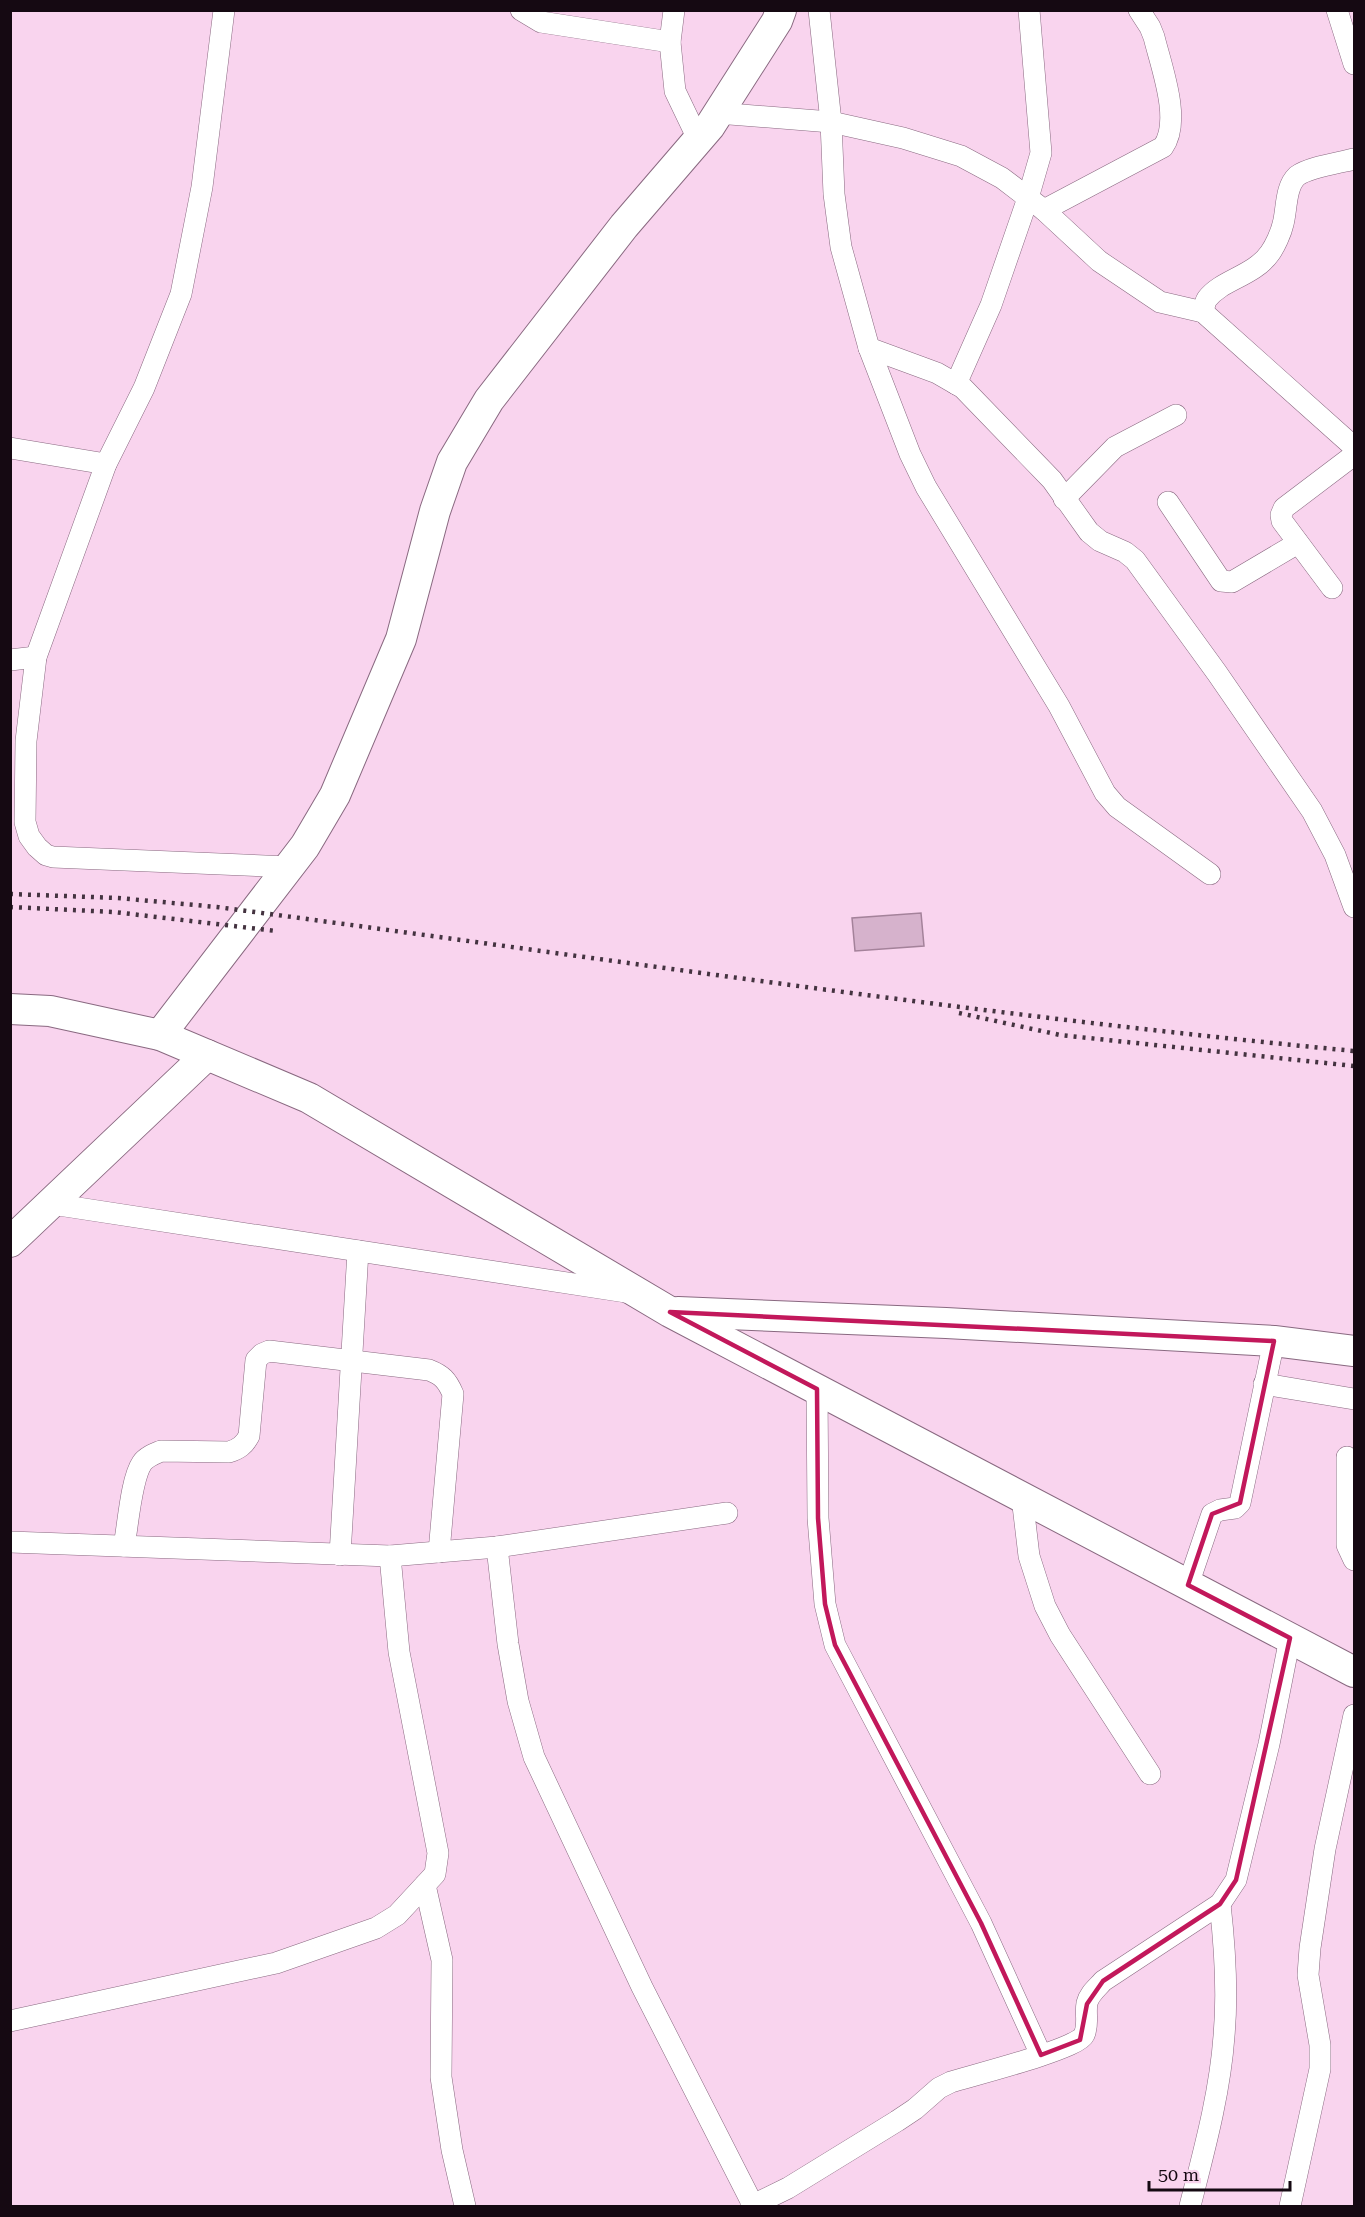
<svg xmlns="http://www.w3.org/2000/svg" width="1365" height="2217" viewBox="0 0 1365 2217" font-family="'Roboto Serif',serif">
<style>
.building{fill:#d6b2cc;stroke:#a4829a;stroke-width:1.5}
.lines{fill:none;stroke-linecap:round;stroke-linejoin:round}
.street-casing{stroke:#896980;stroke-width:22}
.secondary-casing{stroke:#896980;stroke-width:32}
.street{stroke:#fff;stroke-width:21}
.secondary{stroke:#fff;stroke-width:30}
.rail{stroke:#443340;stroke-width:4.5;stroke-dasharray:3 6;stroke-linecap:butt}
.marked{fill:none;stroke:#c2185b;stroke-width:4.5;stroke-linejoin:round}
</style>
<rect width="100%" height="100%" fill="#f9d4ee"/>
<polygon class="building" points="921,913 924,946 855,951 852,918"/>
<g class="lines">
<defs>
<g id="street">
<polyline points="224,10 202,187 181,294 144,388 106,464 36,657 26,741 25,822 29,836 37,847 46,855 53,857 289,867"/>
<polyline points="521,10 541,22 670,42"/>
<polyline points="674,10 670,42 675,91 698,139"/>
<polyline points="819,10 831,122 834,194 841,247 869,348 910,454 926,487 1059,706 1105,793 1117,807 1210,874"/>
<polyline points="1337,10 1354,64"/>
<polyline points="717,113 831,122 903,138 961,156 1002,178 1044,210 1099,261 1160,302 1203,312 1354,447"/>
<path d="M1044 210 1163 147C1182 121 1161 66 1154 37L1150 27 1139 10"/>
<path d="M1203 312C1204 308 1205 302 1207 299 1221 280 1254 276 1270 253 1275 246 1281 233 1283 224 1287 210 1285 187 1297 176 1309 167 1339 163 1354 159"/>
<polyline points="869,348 937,373 963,388 1052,480 1089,532 1100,541 1125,552 1135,560 1217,673 1312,811 1335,855 1354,907"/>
<polyline points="956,384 991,305 1028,198 1041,153 1029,10"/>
<polyline points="10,448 106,464"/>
<polyline points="1064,499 1115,447 1176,415"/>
<polyline points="1168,502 1221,581 1232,582 1298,543"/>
<polyline points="1332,588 1282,521 1281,515 1284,508 1354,455"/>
<polyline points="10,660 36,657"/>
<polyline points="52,1204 626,1292"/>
<polyline points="1264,1384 1354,1399"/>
<polyline points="817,1389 818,1518 825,1604 835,1645 981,1923 1041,2055"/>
<polyline points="1347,1457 1347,1545 1354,1560"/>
<polyline points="1022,1497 1029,1556 1045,1606 1060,1635 1150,1774"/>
<polyline points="10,1542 390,1556 497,1547 727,1513"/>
<path d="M124 1546C128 1526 131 1479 142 1463 146 1457 154 1454 161 1451L229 1452C239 1449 244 1445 249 1436L256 1360 262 1354 269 1351 429 1370C442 1375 447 1380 453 1394L439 1552"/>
<polyline points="497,1547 508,1644 518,1701 534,1757 642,1987 753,2205"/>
<polyline points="340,1555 358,1251"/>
<polyline points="1188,1585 1212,1514 1220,1510 1235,1508 1240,1503 1274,1341"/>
<polyline points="425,1885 442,1960 441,2077 452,2150 465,2206"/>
<polyline points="10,2021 276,1963 376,1928 397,1915 435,1874 438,1853 399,1652 390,1556"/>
<path d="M751 2206 788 2188 897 2121 915 2109 939 2088 951 2082C970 2076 1078 2049 1084 2035 1089 2025 1085 2014 1087 2003 1089 1994 1097 1988 1103 1981L1220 1904 1236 1880 1269 1744 1290 1638"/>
<path d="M1190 2206C1204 2151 1220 2093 1224 2036 1228 1992 1225 1948 1220 1904"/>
<polyline points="1290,2206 1320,2069 1320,2045 1308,1975 1310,1948 1325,1849 1354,1715"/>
</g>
<g id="secondary">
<polyline points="10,1009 50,1011 160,1035 309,1098 670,1312 1354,1672"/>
<polyline points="160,1035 305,846 335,795 401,639 435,511 452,462 489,400 624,226 710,126 777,21 781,10"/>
<polyline points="10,1242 207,1055"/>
<polyline points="678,1312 946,1323 1274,1341 1354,1351"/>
</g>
</defs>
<use href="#street" class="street-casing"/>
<use href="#secondary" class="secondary-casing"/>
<use href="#street" class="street"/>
<use href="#secondary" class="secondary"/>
<g class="rail">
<path d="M10 894 118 898 217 907C596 957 974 1015 1354 1051"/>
<polyline points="10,907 114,912 276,931"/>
<polyline points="959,1013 1060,1035 1354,1066"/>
</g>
</g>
<path class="marked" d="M670 1312 1274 1341 1240 1503 1212 1514 1188 1585 1290 1638 1236 1880 1220 1904 1103 1981 1087 2004 1080 2040 1041 2055 981 1923 835 1645 825 1604 818 1518 817 1389Z"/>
<rect width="1365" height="2217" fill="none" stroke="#150912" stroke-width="24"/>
<path d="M1149 2181v9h141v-9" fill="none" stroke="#150912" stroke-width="3"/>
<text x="1158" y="2181" font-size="18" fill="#150912" stroke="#f9d4ee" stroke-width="4.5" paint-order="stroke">50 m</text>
</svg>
